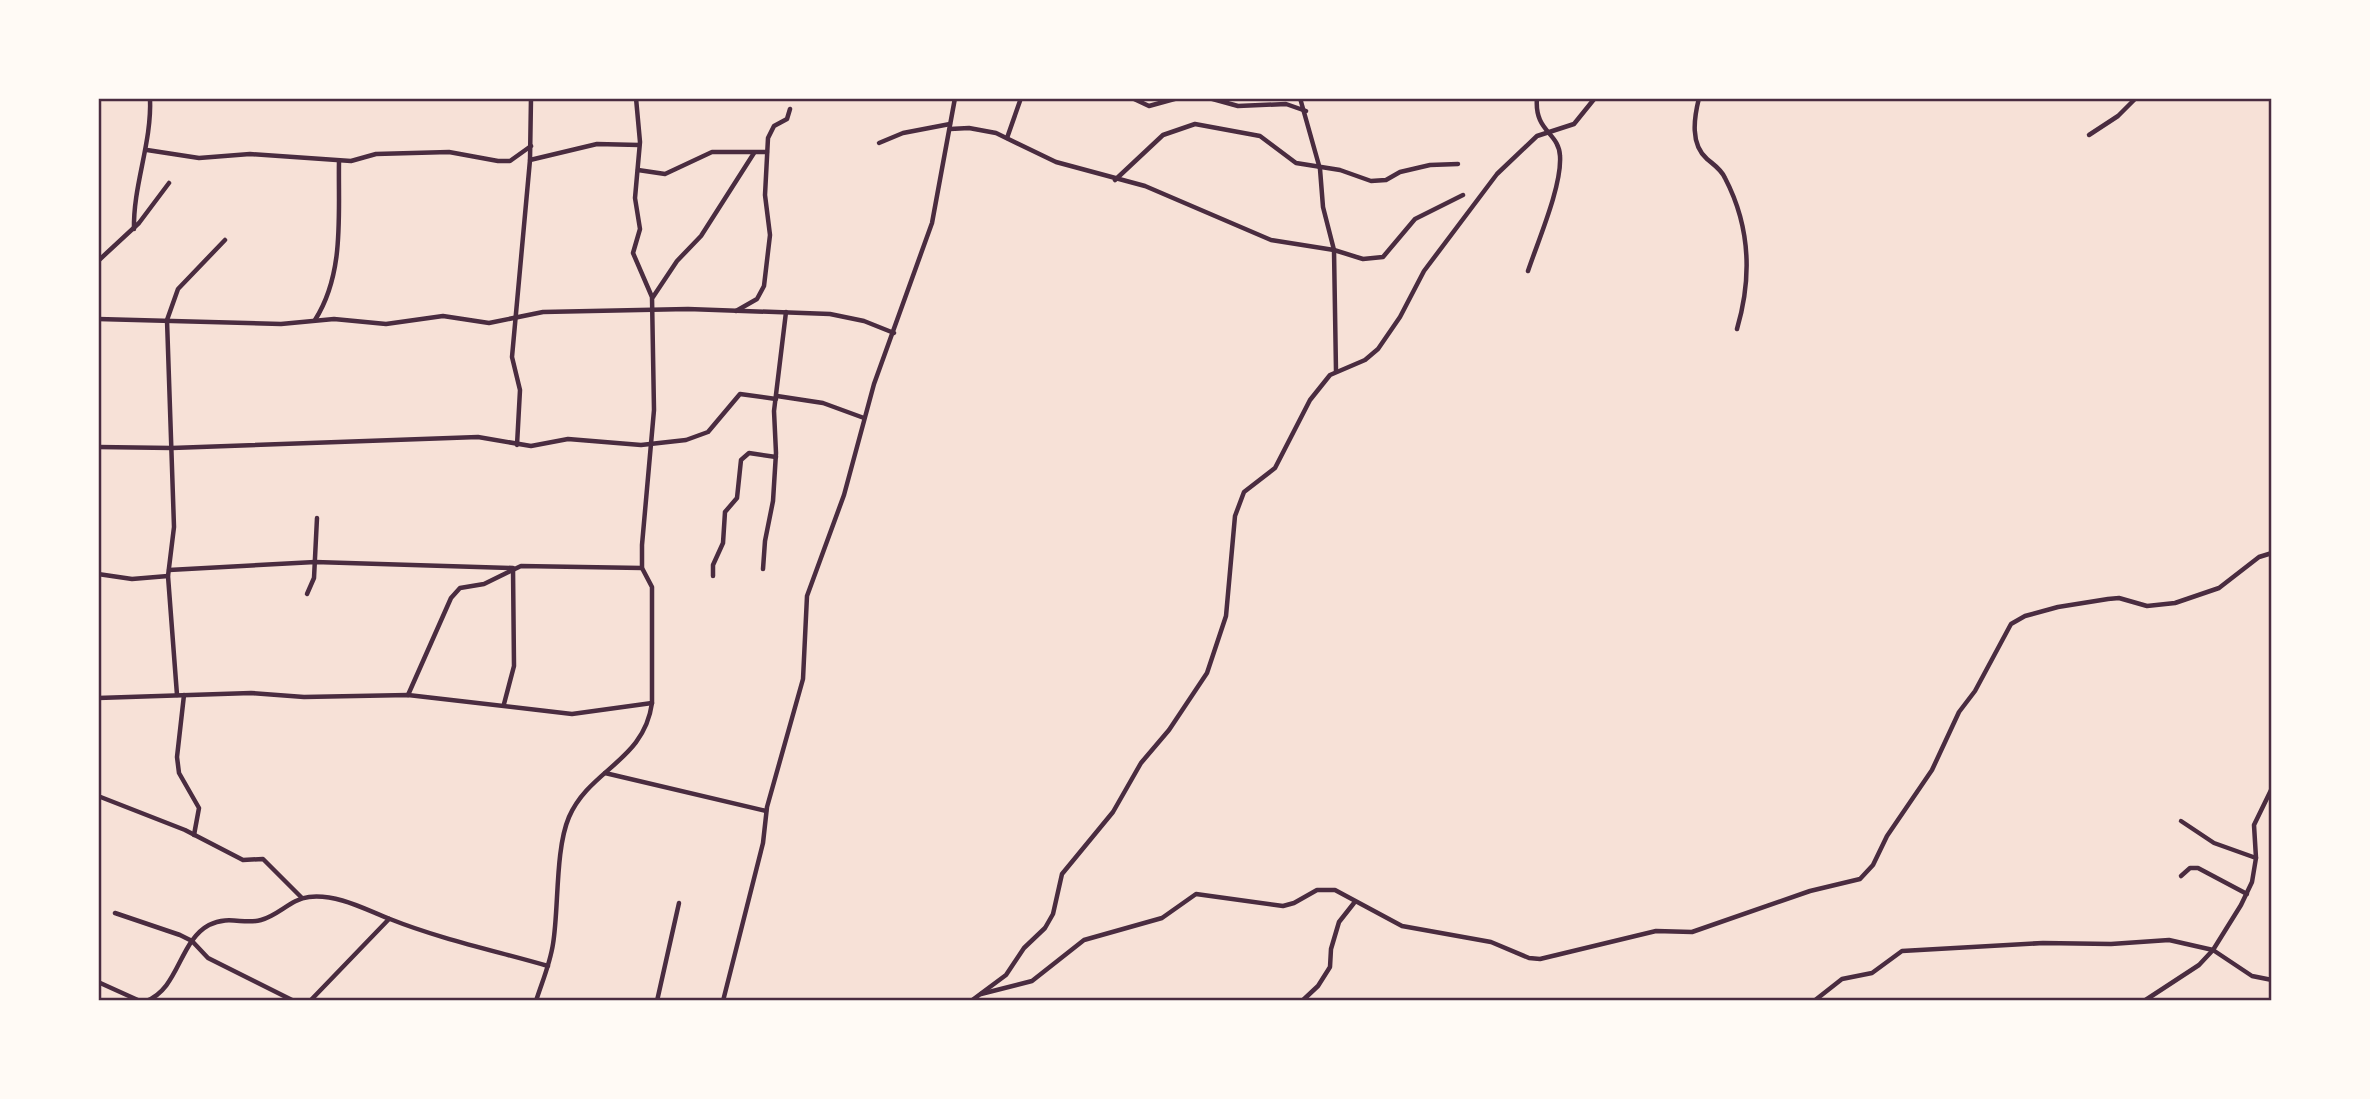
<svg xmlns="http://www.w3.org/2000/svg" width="2370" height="1099" viewBox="0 0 2370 1099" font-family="Jost,sans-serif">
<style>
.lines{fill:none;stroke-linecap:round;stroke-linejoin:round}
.minor{stroke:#4a2c40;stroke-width:4.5}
.neatline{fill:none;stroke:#4a2c40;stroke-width:2.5}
</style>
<rect width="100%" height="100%" fill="#f7e1d7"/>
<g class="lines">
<g class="minor">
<polyline points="1132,98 1149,106 1178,98"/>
<polyline points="1209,98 1238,106 1286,104 1306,111"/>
<polyline points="1300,98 1320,169 1323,207 1334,250 1336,371"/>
<path d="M1699 98C1694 118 1690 144 1707 159 1714 165 1721 169 1725 178 1750 226 1752 278 1737 329"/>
<polyline points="950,129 969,128 996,133 1056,162 1145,186 1271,240 1334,250 1363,259 1383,257 1415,219 1463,195"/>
<polyline points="2089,135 2118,116 2136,98"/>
<polyline points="1007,138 1021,98"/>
<polyline points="879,143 903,133 950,124"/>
<polyline points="147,150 199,158 250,154 351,161 376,154 449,152 498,161 510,161 531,146"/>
<polyline points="530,160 597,144 639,145"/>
<polyline points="638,170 665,174 712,152 767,152"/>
<polyline points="1115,180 1163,135 1195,124 1260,136 1296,163 1340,170 1371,181 1386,180 1400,172 1430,165 1458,164"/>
<path d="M134 229C133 185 152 143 150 98"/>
<polyline points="98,261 139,223 169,183"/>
<path d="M1528 271C1538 241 1562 186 1560 156 1559 132 1534 132 1537 98"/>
<polyline points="653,297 677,261 701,236 754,153"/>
<polyline points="736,311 757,299 764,286 770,235 765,195 768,138 774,126 787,119 790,109"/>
<polyline points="98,319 281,324 334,319 386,324 443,316 489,323 543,312 688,309 830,314 864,321 894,333"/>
<path d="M315 320C345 273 338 214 339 161"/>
<polyline points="777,396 823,403 864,418"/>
<polyline points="517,445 520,390 512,357 530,160 531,98"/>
<polyline points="98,447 172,448 478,437 531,446 568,439 641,445 686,440 708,432 740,394 776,399"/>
<polyline points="763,569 765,541 773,501 776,453 774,411 786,312"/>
<polyline points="169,570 315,562 513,568 514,666 504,704"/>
<polyline points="98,574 132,579 168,576"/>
<polyline points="713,576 713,565 723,543 725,512 737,498 741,460 749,453 776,457"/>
<polyline points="307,594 314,578 317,518"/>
<polyline points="177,695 168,576 174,527 167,320 178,289 225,240"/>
<polyline points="184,695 177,757 179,773 199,808 194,835"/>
<polyline points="408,695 451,598 460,588 484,584 521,566 642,568"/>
<polyline points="98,698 251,693 304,697 408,695 572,714 652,703"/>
<polyline points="605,773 766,811"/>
<polyline points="98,796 185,830 243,860 263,859 302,898"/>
<polyline points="2181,821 2214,843 2256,858"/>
<polyline points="2181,876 2190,868 2198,868 2247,894"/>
<polyline points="115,913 180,935 192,941 208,958 294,1001"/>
<polyline points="98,982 140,1001"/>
<polyline points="981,994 1032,981 1084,940 1162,918 1196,894 1283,906 1294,903 1317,890 1335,890 1402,926 1491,942 1529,958 1540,959 1656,931 1692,932 1810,891 1860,879 1873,865 1887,836 1932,770 1959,712 1975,691 2011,624 2025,616 2058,607 2108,599 2119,598 2147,606 2175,603 2219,588 2259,557 2272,553"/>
<path d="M146 1001C179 989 179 941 209 925 229 915 244 925 261 920 278 916 291 899 309 897 338 894 364 909 390 919 440 939 496 951 548 966"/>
<polyline points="310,1001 389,919"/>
<path d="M536 1001C542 982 550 964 553 944 559 908 555 850 569 817 590 769 644 761 652 703V587L642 568V545L654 410 652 297 633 253 640 229 635 198 640 142 636 98"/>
<polyline points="657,1001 679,903"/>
<polyline points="723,1001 763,843 767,807 803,679 807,596 844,495 874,384 932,223 955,98"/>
<polyline points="971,1001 1006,975 1024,948 1045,928 1053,914 1062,874 1113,812 1141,763 1169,730 1207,673 1226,616 1235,516 1244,492 1275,468 1310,400 1330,375 1365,360 1378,349 1400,317 1424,271 1497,174 1537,136 1574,124 1595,98"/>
<polyline points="1302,1001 1318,986 1330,967 1331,949 1339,922 1354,903"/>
<polyline points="1814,1001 1842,979 1872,973 1902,951 2043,943 2111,944 2169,940 2213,950 2252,976 2272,980"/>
<polyline points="2144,1001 2199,965 2213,950 2241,905 2252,882 2256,858 2254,825 2272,788"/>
</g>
</g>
<rect width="2370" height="1099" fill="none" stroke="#fffaf5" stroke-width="200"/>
<rect x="100" y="100" width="2170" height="899" class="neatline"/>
</svg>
